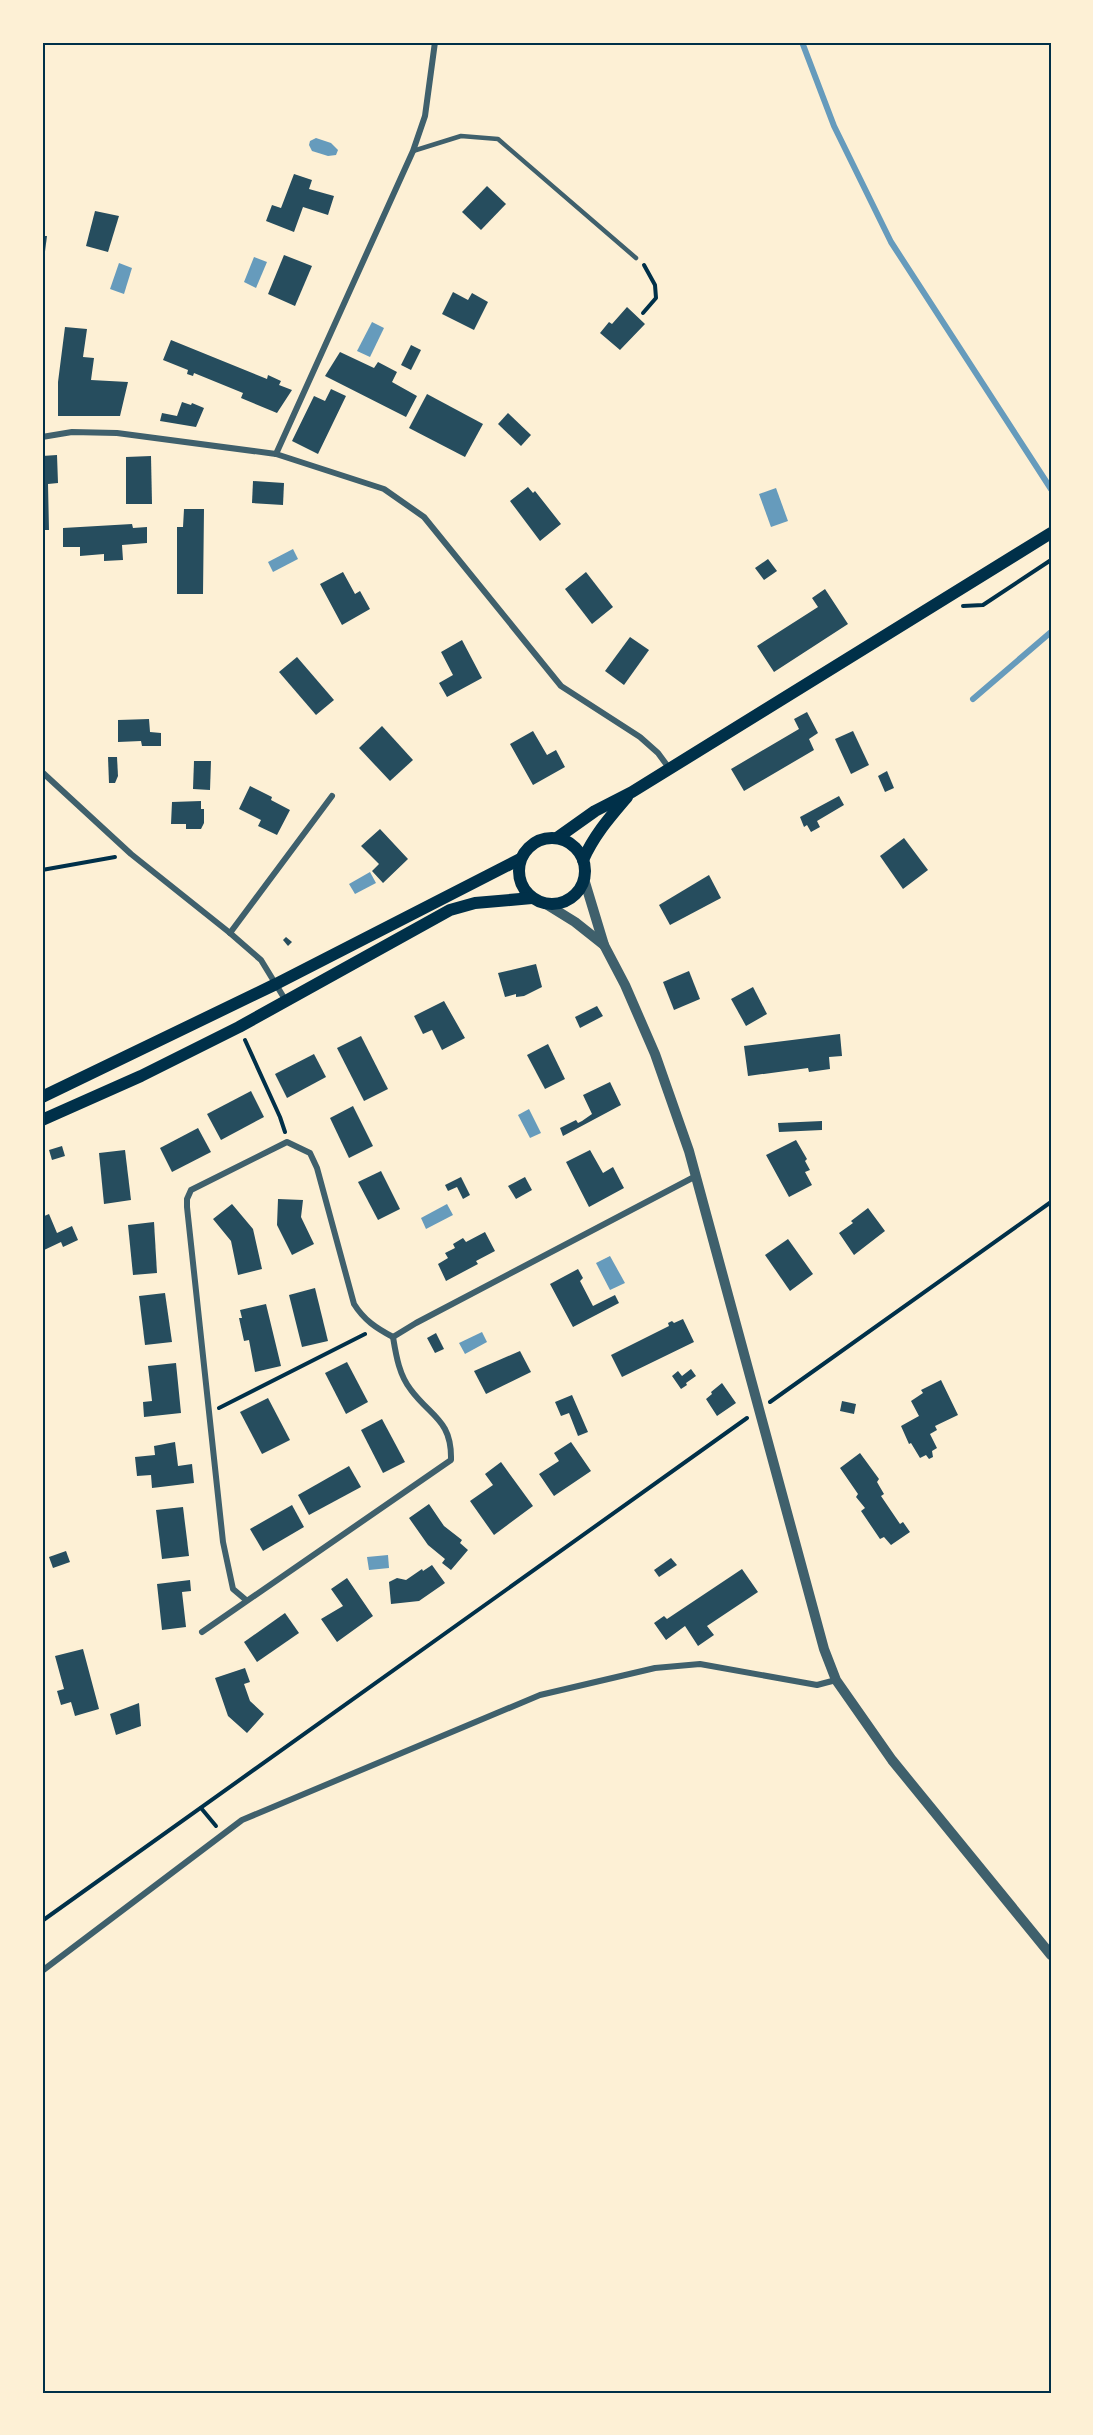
<svg xmlns="http://www.w3.org/2000/svg" width="1093" height="2435" font-family="Poppins,sans-serif">
<style>
.water{fill:#669bbc}
.lines{fill:none;stroke-linecap:round;stroke-linejoin:round}
.stream{stroke:#669bbc;stroke-width:6}
.building{fill:#264d5e}
.path{stroke:#003049;stroke-width:4}
.service{stroke:#3f606c;stroke-width:4.5}
.minor{stroke:#3f606c;stroke-width:6}
.tertiary{stroke:#3f606c;stroke-width:10}
.secondary{stroke:#003049;stroke-width:12}
.neatline{fill:none;stroke:#003049;stroke-width:2}
</style>
<rect width="100%" height="100%" fill="#fdf0d5"/>
<g class="water">
<path d="M316 138 331 143 338 150 336 155 328 156 312 151 309 145 310 141Z"/>
<path d="M254 257 267 262 256 288 244 282Z"/>
<path d="M119 263 132 268 124 294 110 289Z"/>
<path d="M372 322 384 328 370 357 357 351Z"/>
<path d="M776 488 788 521 771 527 759 494Z"/>
<path d="M293 549 298 559 273 572 268 562Z"/>
<path d="M370 872 376 883 355 894 349 884Z"/>
<path d="M529 1109 541 1133 530 1138 518 1115Z"/>
<path d="M447 1204 453 1215 426 1229 421 1218Z"/>
<path d="M610 1256 625 1283 610 1290 596 1263Z"/>
<path d="M482 1332 487 1342 465 1354 459 1343Z"/>
<path d="M388 1555 389 1568 369 1570 367 1557Z"/>
</g>
<g class="lines">
<g class="stream">
<path d="M802 42 834 126 891 242 1051 489"/>
<path d="M973 699 1051 632"/>
</g>
</g>
<g class="building">
<path d="M294 174 312 180 309 189 334 196 328 215 303 207 294 232 266 221 272 205 281 208Z"/>
<path d="M487 186 506 204 481 230 462 212Z"/>
<path d="M95 211 119 216 108 252 86 246Z"/>
<path d="M42 236H47L43 267H42Z"/>
<path d="M284 255 312 266 295 306 268 294Z"/>
<path d="M453 292 468 300 472 293 488 302 474 330 442 314Z"/>
<path d="M627 307 645 324 620 350 600 333 609 322 612 324Z"/>
<path d="M65 327 87 329 83 357 94 358 91 380 128 382 120 416H58V382Z"/>
<path d="M171 340 267 379 268 375 281 381 279 385 292 390 277 413 241 398 243 393 194 373 193 376 187 374 188 370 163 360Z"/>
<path d="M411 345 421 350 411 370 401 365Z"/>
<path d="M340 352 374 368 378 362 397 372 392 382 417 396 406 417 325 376Z"/>
<path d="M331 389 346 396 318 454 292 441 314 396 325 401Z"/>
<path d="M427 394 483 424 465 457 409 428Z"/>
<path d="M182 402 191 405 192 403 204 408 196 427 160 421 162 413 177 416Z"/>
<path d="M508 413 531 435 521 446 498 424Z"/>
<path d="M57 455 58 483 48 484 49 530H42V456Z"/>
<path d="M151 456 152 504H126V457Z"/>
<path d="M253 481 284 483 283 505 252 503Z"/>
<path d="M528 487 533 493 535 491 561 524 540 541 510 501Z"/>
<path d="M184 509H204L203 594H177V527H183Z"/>
<path d="M132 524 133 528 147 527V543L122 545 123 560 104 561V554L80 556V547H63V528Z"/>
<path d="M768 559 777 571 764 580 755 568Z"/>
<path d="M343 572 355 594 360 591 370 609 342 625 320 584Z"/>
<path d="M586 572 613 607 592 624 565 589Z"/>
<path d="M825 589 848 624 774 672 757 646 818 607 812 598Z"/>
<path d="M630 637 649 650 624 685 605 671Z"/>
<path d="M462 640 482 678 447 697 439 683 453 675 441 652Z"/>
<path d="M297 657 334 700 316 715 279 672Z"/>
<path d="M807 712 818 733 809 739 814 750 744 791 731 769 799 729 794 719Z"/>
<path d="M149 719 150 732 161 733V746H142L141 741 118 742V720Z"/>
<path d="M382 726 413 760 390 781 359 748Z"/>
<path d="M533 731 547 755 556 750 565 767 533 785 510 744Z"/>
<path d="M853 731 869 765 851 774 835 739Z"/>
<path d="M108 757H117L118 776 115 783H109Z"/>
<path d="M194 761H211L210 790 193 789Z"/>
<path d="M887 771 894 788 885 792 878 776Z"/>
<path d="M250 786 272 797 271 800 290 810 277 835 258 826 261 820 239 809Z"/>
<path d="M839 796 844 805 817 821 820 827 811 832 807 825 804 827 800 817Z"/>
<path d="M201 801V809H204V823L201 829H186V824H171L172 802Z"/>
<path d="M380 829 408 859 383 883 372 871 379 864 361 846Z"/>
<path d="M904 838 928 870 903 889 880 856Z"/>
<path d="M709 875 721 898 670 925 659 905Z"/>
<path d="M286 937 292 942 288 946 283 940Z"/>
<path d="M536 964 542 987 524 996 516 997V994L505 997 498 973Z"/>
<path d="M689 971 700 999 674 1010 663 982Z"/>
<path d="M753 987 767 1014 746 1026 731 999Z"/>
<path d="M444 1001 465 1038 442 1050 432 1030 423 1034 414 1016Z"/>
<path d="M597 1006 603 1016 580 1028 575 1017Z"/>
<path d="M840 1034 842 1056 829 1057 830 1069 809 1072 808 1068 748 1076 744 1046Z"/>
<path d="M361 1036 388 1089 364 1101 337 1048Z"/>
<path d="M548 1044 565 1079 545 1089 527 1055Z"/>
<path d="M314 1054 326 1077 287 1098 275 1074Z"/>
<path d="M610 1082 621 1105 563 1136 560 1128 576 1120 578 1123 582 1121 592 1114 583 1095Z"/>
<path d="M251 1091 264 1117 221 1140 207 1114Z"/>
<path d="M353 1106 373 1146 349 1158 330 1118Z"/>
<path d="M822 1121V1130L779 1132 778 1123Z"/>
<path d="M198 1128 211 1152 172 1172 160 1148Z"/>
<path d="M796 1140 807 1159 805 1161 810 1170 805 1172 812 1185 789 1197 766 1155Z"/>
<path d="M62 1146 65 1156 52 1160 49 1150Z"/>
<path d="M125 1150 131 1200 104 1204 99 1153Z"/>
<path d="M590 1150 603 1173 613 1167 624 1188 589 1207 566 1162Z"/>
<path d="M381 1171 400 1209 378 1220 358 1182Z"/>
<path d="M461 1177 470 1195 463 1199 457 1187 448 1191 445 1185Z"/>
<path d="M525 1177 532 1190 516 1199 508 1186Z"/>
<path d="M278 1199 303 1200 301 1217 314 1244 292 1255 277 1225Z"/>
<path d="M232 1204 253 1229 262 1269 238 1275 231 1241 213 1219Z"/>
<path d="M868 1208 885 1231 854 1255 839 1233 853 1223 851 1221Z"/>
<path d="M49 1214 57 1233 72 1226 78 1240 63 1247 61 1242 42 1251V1217Z"/>
<path d="M154 1222 157 1273 133 1275 128 1225Z"/>
<path d="M485 1232 495 1251 476 1261 478 1264 446 1281 438 1264 448 1258 445 1253 455 1248 453 1244 463 1238 466 1242Z"/>
<path d="M788 1239 813 1274 790 1291 765 1255Z"/>
<path d="M578 1269 583 1278 580 1281 593 1306 615 1295 619 1303 573 1327 550 1284Z"/>
<path d="M315 1288 328 1341 302 1347 289 1295Z"/>
<path d="M165 1293 172 1342 145 1345 139 1296Z"/>
<path d="M266 1304 281 1366 255 1372 249 1340 244 1341 239 1318H242L240 1310Z"/>
<path d="M683 1319 694 1342 622 1377 611 1355 669 1326 668 1323 672 1321 674 1323Z"/>
<path d="M436 1333 444 1349 435 1353 427 1338Z"/>
<path d="M520 1351 531 1372 486 1394 474 1371Z"/>
<path d="M347 1362 368 1402 346 1414 325 1373Z"/>
<path d="M176 1363 181 1413 144 1417 143 1402 152 1401 148 1366Z"/>
<path d="M691 1369 696 1376 686 1383 687 1385 681 1389 672 1376 678 1371 682 1376Z"/>
<path d="M941 1380 958 1415 935 1426 937 1430 930 1434 937 1448 932 1451 933 1457 929 1459 926 1455 920 1458 911 1443 909 1444 901 1426 919 1416 911 1401 923 1393 921 1390Z"/>
<path d="M722 1383 736 1403 717 1416 706 1399 712 1394 711 1392Z"/>
<path d="M572 1395 588 1432 578 1436 569 1413 561 1416 555 1402Z"/>
<path d="M268 1398 290 1440 262 1454 240 1412Z"/>
<path d="M842 1401 856 1404 854 1414 840 1411Z"/>
<path d="M382 1419 405 1462 383 1473 361 1430Z"/>
<path d="M175 1442 178 1466 192 1464 194 1483 152 1488 151 1475 137 1476 135 1457 155 1455 154 1446Z"/>
<path d="M571 1442 591 1471 554 1496 539 1474 559 1461 554 1453Z"/>
<path d="M860 1453 879 1479 877 1482 884 1494 881 1496 900 1524 903 1522 910 1532 891 1545 884 1537 880 1539 861 1511 865 1508 856 1497 858 1494 840 1468Z"/>
<path d="M501 1462 533 1506 494 1535 470 1501 493 1485 485 1474Z"/>
<path d="M349 1466 361 1487 309 1515 298 1495Z"/>
<path d="M429 1504 444 1526 462 1540 460 1543 468 1550 451 1570 442 1563 445 1559 428 1545 409 1518Z"/>
<path d="M292 1505 304 1527 263 1551 250 1529Z"/>
<path d="M183 1507 189 1556 162 1559 156 1510Z"/>
<path d="M66 1551 70 1562 53 1568 49 1557Z"/>
<path d="M671 1558 677 1565 659 1577 654 1570Z"/>
<path d="M432 1565 445 1583 419 1601 391 1604 389 1582 397 1578 406 1580 422 1569 423 1571Z"/>
<path d="M742 1569 758 1592 707 1626 714 1635 698 1646 685 1626 666 1640 654 1623 664 1616 667 1619Z"/>
<path d="M347 1578 373 1616 337 1642 321 1619 343 1606 331 1589Z"/>
<path d="M190 1580 191 1591 182 1592 186 1627 162 1630 157 1584Z"/>
<path d="M285 1613 299 1633 257 1662 244 1642Z"/>
<path d="M83 1649 99 1709 75 1716 71 1702 61 1705 57 1691 64 1689 55 1656Z"/>
<path d="M245 1668 250 1682 244 1684 250 1701 264 1714 247 1733 228 1716 215 1678Z"/>
<path d="M139 1703 141 1726 116 1735 110 1714Z"/>
</g>
<g class="lines">
<g class="path">
<path d="M643 313 656 298 655 285 644 265"/>
<path d="M963 606 983 605 1051 560"/>
<path d="M42 870 115 857"/>
<path d="M245 1040 280 1117 285 1132"/>
<path d="M770 1402 1051 1202"/>
<path d="M219 1408 365 1334"/>
<path d="M201 1808 216 1826"/>
<path d="M42 1921 747 1418"/>
</g>
<path class="service" d="M413 151 461 136 498 139 636 258"/>
<g class="minor">
<path d="M42 437 72 432 117 433 276 454 384 489 424 517 561 686 640 737 658 753 669 768"/>
<path d="M276 454 413 151 425 116 435 42"/>
<path d="M42 772 131 854 230 933 261 960 286 1001"/>
<path d="M230 933 332 796"/>
<path d="M393 1337 416 1323 696 1176"/>
<path d="M246 1600 233 1589 223 1542 187 1207V1199L191 1190 287 1142 310 1153 317 1168 354 1304C364 1320 376 1328 393 1337"/>
<path d="M202 1632 451 1460C452 1420 431 1417 411 1390 399 1375 396 1355 393 1337"/>
<path d="M42 1971 242 1820 540 1695 655 1668 700 1664 817 1685 836 1680"/>
</g>
<g class="tertiary">
<path d="M584 879 604 945 625 985 655 1054 689 1151 824 1649 836 1680 892 1760 1051 1955"/>
<path d="M546 904 575 922 604 945"/>
</g>
<g class="secondary">
<path d="M557 838 595 811 632 792 1051 533"/>
<circle cx="552" cy="871" r="33"/>
<path d="M583 860C594 835 610 817 627 797"/>
<path d="M42 1097 276 984 520 859"/>
<path d="M42 1120 141 1076 239 1027 450 910 475 903 532 898"/>
</g>
</g>
<rect width="1093" height="2435" fill="none" stroke="#fdf0d5" stroke-width="87"/>
<rect x="44" y="44" width="1006" height="2348" class="neatline"/>
</svg>
